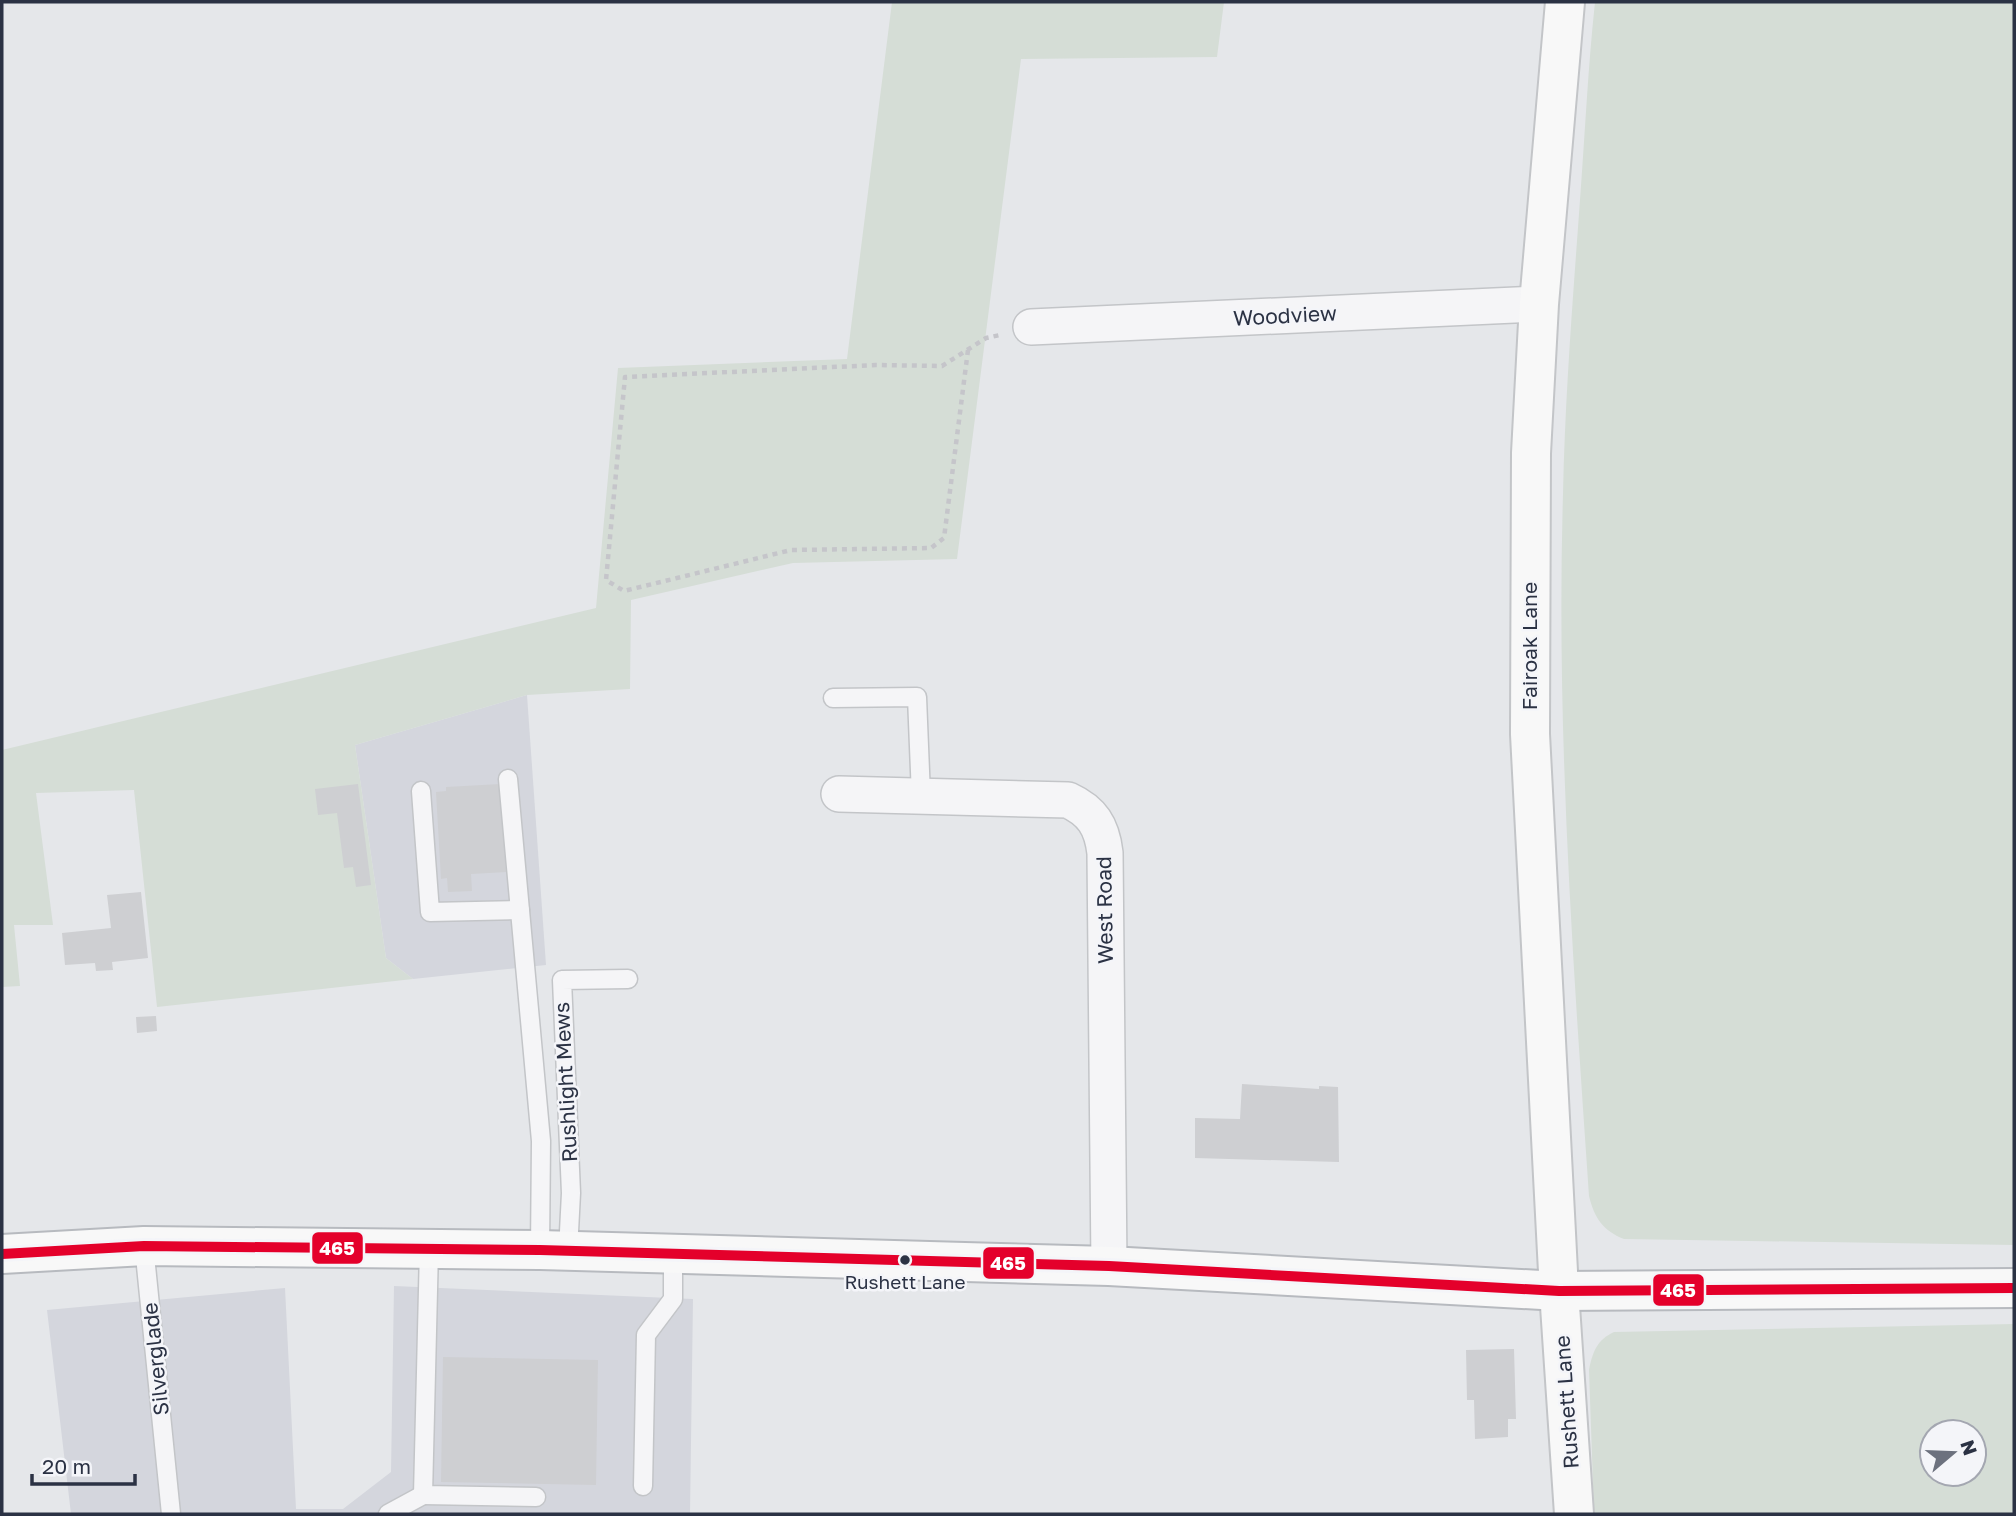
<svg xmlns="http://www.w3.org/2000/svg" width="2016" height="1516" font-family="'Golos Text',sans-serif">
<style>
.built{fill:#d4d6dd}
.green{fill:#d5ddd6;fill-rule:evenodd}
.building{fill:#cecfd2}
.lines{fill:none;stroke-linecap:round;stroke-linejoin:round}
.lane-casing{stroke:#c3c5c8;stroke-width:21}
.street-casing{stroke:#c3c5c8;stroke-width:38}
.secondary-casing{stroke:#c3c5c8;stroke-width:42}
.highway-casing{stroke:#b7babf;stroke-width:42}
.path{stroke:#c5c5ca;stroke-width:4.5;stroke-dasharray:5 5;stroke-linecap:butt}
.lane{stroke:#f5f5f7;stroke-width:18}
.street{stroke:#f5f5f7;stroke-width:35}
.secondary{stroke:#f8f8f8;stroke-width:38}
.highway{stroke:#f8f8f8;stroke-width:38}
.bus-1-casing{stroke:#f4f5f9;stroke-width:16}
.bus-1{stroke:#e4002b;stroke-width:10}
.bus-dot{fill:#2b3244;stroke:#f4f5f9;stroke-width:2.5}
.labels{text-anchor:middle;stroke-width:5;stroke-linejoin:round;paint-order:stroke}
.bus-label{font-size:19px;fill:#2b3244;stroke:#f4f5f9}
.street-label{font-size:21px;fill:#2b3244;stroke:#f4f5f9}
.line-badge{stroke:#f4f5f9;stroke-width:2.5}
.badge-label{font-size:19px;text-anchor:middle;font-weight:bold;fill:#fff}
</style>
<rect width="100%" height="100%" fill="#e5e7ea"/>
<g class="built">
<path d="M527 695 546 965 413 979 386 958 355 745Z"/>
<path d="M394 1286 693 1299 690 1514H71L47 1310 285 1288 296 1509H343L391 1472Z"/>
</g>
<g class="green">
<path d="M892 2H1224L1217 57 1021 59 957 559 793 563 631 600 630 689 527 695 355 745 386 958 413 979 157 1007 134 790 36 793 53 925H14L20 986 2 987V750L596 608 618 368 847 359Z"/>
<path d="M1595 2H2014V1245L1624 1239C1603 1231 1594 1217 1589 1196 1573 963 1556 728 1563 494 1565 396 1573 297 1580 200 1585 134 1588 67 1595 2Z"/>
<path d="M2014 1324V1514H1594L1589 1370C1593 1351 1597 1340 1614 1332ZM1974 1432V1474H1932V1432Z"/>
</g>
<g class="building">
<path d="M358 784 371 885 356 887 353 867 344 868 337 813 318 815 315 789Z"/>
<path d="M500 784 506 872 471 874 472 891 448 892 447 878 441 879 436 792 446 791V787Z"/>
<path d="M141 892 148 958 112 962 113 970 96 971 95 963 65 965 62 933 111 928 107 895Z"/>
<path d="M156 1016 157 1031 137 1033 136 1017Z"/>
<path d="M1242 1084 1319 1089V1086L1338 1087 1339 1162 1195 1158V1118L1240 1119Z"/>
<path d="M1514 1349 1516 1419H1508V1437L1475 1439 1474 1400H1467L1466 1350Z"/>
<path d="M443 1357 598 1360 596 1485 441 1482Z"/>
</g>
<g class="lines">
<g class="lane-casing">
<g id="lane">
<path d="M833 698 917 697 921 796"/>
<path d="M508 779 541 1141 540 1250"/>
<path d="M421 791 430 912 520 910"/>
<path d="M144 1246 171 1514"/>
<path d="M429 1249 423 1495 536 1497"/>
<path d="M568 1251 571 1193 562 980 628 979"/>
<path d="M643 1486 646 1335 673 1299V1255"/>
<path d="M388 1514 423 1495"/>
</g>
</g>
<g class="street-casing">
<g id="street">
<path d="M1031 327 1539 304"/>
<path d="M839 794 1068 800C1092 811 1102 826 1105 853L1109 1266"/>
</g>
</g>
<g class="secondary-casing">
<path id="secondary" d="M1565 2 1539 304 1531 453 1530 734 1559 1291 1574 1514"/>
</g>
<g class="highway-casing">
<path id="highway" d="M2 1254 144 1246 540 1250 1109 1266 1559 1291 2014 1288"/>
</g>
<path class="path" d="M968 350 944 538 931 548 791 550 624 591 606 580 625 377 876 365 942 366 986 338 1000 335"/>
<use href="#lane" class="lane"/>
<use href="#street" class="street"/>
<use href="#secondary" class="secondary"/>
<use href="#highway" class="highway"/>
<g class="bus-1-casing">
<path id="bus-1" d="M2 1254 144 1246 540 1250 1109 1266 1559 1291 2014 1288"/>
</g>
<use href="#bus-1" class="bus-1"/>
</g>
<circle class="bus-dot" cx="905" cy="1260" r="6"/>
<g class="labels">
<g class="bus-label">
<text x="905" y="1289">Rushett Lane</text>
</g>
<g class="street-label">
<text transform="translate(1285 316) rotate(-3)" y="7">Woodview</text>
<text transform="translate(1530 646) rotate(-90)" y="7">Fairoak Lane</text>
<text transform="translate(1105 910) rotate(-91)" y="7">West Road</text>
<text transform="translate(566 1082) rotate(-93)" y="7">Rushlight Mews</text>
<text transform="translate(156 1359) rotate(-96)" y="7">Silverglade</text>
<text transform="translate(1567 1402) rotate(-94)" y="7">Rushett Lane</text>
</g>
</g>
<g class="line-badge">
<rect x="311" y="1231" width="53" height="34" rx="7" fill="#e4002b"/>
<rect x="982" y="1246" width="53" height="34" rx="7" fill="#e4002b"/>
<rect x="1652" y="1273" width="53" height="34" rx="7" fill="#e4002b"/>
</g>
<g class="badge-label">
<text x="337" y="1255">465</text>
<text x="1008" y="1270">465</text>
<text x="1678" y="1297">465</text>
</g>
<rect width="2016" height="1516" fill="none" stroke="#2b3244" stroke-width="7"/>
<g transform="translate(1953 1453) rotate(71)"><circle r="33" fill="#f4f5f9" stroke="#a4a7b1" stroke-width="2"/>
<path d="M0-5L12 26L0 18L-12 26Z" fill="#6c717e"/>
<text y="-10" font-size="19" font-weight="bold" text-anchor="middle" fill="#2b3244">N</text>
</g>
<path d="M32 1474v10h103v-10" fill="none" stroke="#2b3244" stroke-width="3.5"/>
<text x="42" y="1474" font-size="21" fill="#2b3244" stroke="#f4f5f9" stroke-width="5" paint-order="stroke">20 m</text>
</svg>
